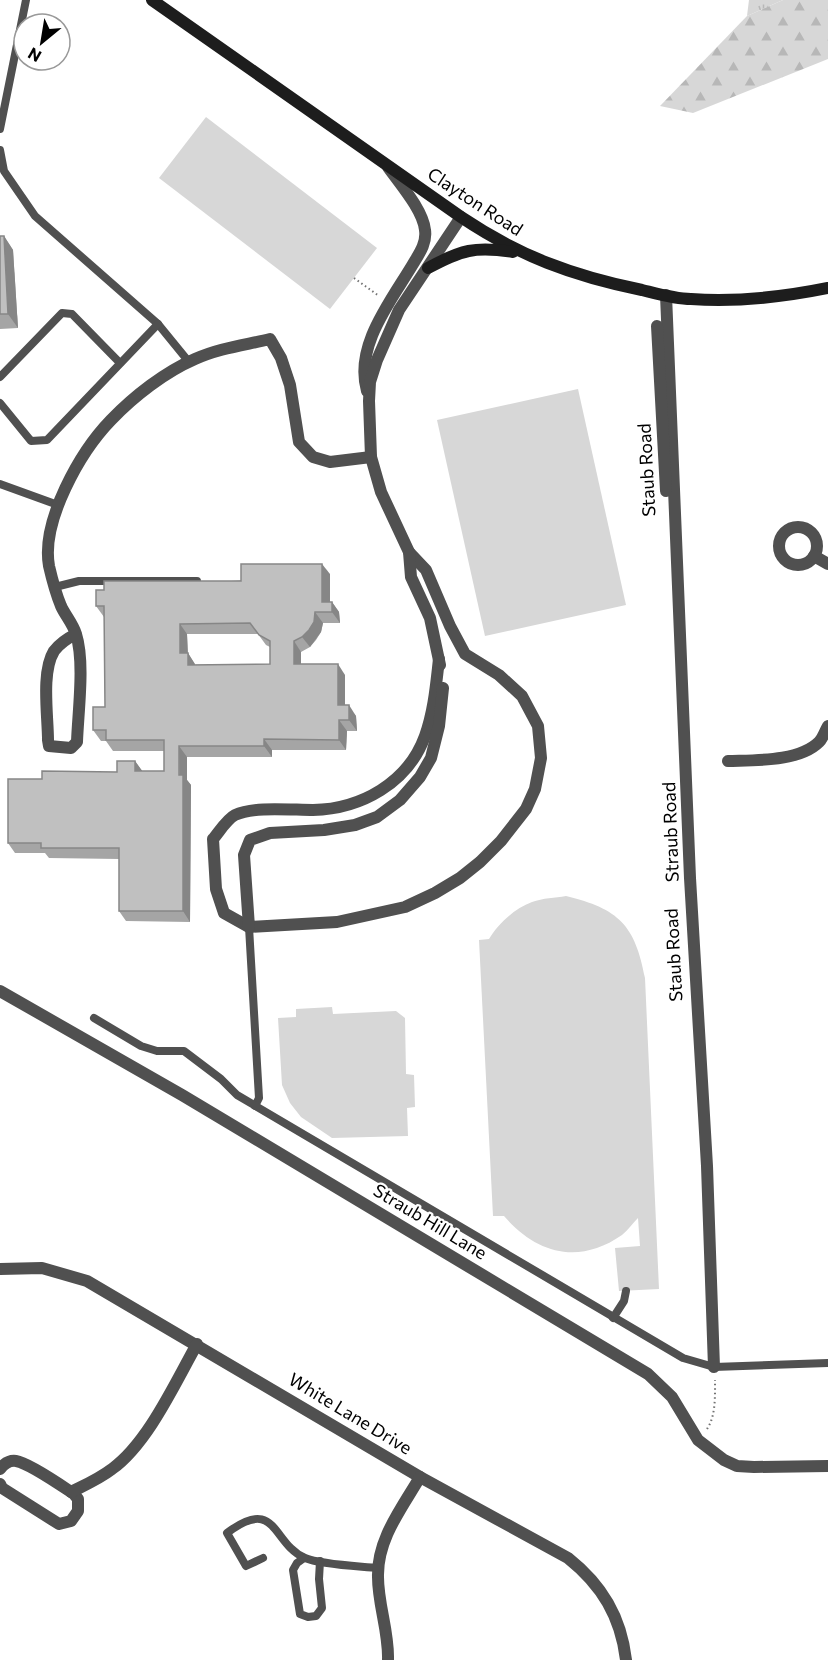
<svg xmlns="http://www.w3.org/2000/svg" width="828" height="1660" font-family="Commissioner,sans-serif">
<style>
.grass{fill:url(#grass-tufts)}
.forest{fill:url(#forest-firs)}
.park{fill:#d7d7d7}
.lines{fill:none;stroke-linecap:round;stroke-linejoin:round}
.path{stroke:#727272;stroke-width:2;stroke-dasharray:1.5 3;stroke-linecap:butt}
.lane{stroke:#505050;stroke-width:8}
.street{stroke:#505050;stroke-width:12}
.secondary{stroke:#1d1d1d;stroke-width:12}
.wall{fill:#a5a5a5;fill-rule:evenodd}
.shaded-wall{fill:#868686}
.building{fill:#c0c0c0;stroke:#868686;stroke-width:1.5;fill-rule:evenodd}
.labels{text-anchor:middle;stroke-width:4.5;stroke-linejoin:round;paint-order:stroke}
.street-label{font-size:18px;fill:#000;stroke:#fff}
</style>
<defs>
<pattern id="grass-tufts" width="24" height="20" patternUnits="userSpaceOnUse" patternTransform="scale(1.5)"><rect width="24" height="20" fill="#d7d7d7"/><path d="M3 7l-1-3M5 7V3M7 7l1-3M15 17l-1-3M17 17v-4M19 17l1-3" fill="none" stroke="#b7b7b7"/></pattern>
<pattern id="forest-firs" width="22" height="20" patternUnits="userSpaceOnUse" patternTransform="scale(1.5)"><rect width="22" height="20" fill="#d7d7d7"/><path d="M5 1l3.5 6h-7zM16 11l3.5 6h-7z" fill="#b7b7b7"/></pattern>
</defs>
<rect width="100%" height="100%" fill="#fff"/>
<path class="grass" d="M749 0H783L747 16Z"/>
<path class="forest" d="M783 0H828V59L693 113 660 106 747 16Z"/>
<g class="park">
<path d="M206 117 377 248 330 309 159 178Z"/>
<path d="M578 389 626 605 485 636 437 420Z"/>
<path d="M566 896C619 909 635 925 645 978L659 1289 619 1291 615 1248 640 1246 638 1218C633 1223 628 1230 622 1235 579 1265 537 1254 504 1216H493L479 940 489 939C498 924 515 908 532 902 543 898 555 898 566 896Z"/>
<path d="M332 1007 333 1014 396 1011 405 1018 406 1074 414 1075 415 1107 407 1108 408 1136 332 1138 301 1117 290 1103 282 1085 278 1018 296 1017V1009Z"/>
</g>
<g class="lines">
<g class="path">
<path d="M354 278 379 296"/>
<path d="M707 1429C716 1416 715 1395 715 1380"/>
</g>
<g class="lane">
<path d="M0 129 26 0"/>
<path d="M0 150 4 171 35 216 158 324 189 362"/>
<path d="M0 377 62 313 72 314 120 363"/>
<path d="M0 403 31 441 47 440 158 324"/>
<path d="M0 484 58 505"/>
<path d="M55 587 79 581H197"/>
<path d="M249 927 259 1098 255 1106"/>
<path d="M94 1018 141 1046 157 1051H184L221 1079 237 1095 683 1358 714 1367 828 1363"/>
<path d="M613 1318 624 1301 626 1291"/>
<path d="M263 1558 246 1566 227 1533C277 1495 272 1544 305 1558 322 1565 359 1566 378 1568"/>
<path d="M304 1558 297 1563 293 1570 300 1614 308 1617 316 1616 322 1608 319 1579 320 1561"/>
</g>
<g class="street">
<path d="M666 295 690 878 707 1166 714 1367"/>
<path d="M657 326 666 491"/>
<path d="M367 391C354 346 391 301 413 264 419 254 427 243 425 230 423 210 400 184 388 167"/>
<circle cx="798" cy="546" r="19"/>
<path d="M409 552 426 570 450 626 465 654 499 675 522 696 538 726 541 758 535 789 526 809 501 841 480 862 460 878 435 893 405 907 337 922 249 927 224 913 216 889 213 839C219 832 227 819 235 815 254 806 291 810 313 810 361 809 408 783 425 736 434 711 436 685 439 659"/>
<path d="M814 556 828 564"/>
<path d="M76 634C68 638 60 643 54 651 41 672 48 716 48 740L49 746 71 748 77 742C78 712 85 662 76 634 73 624 65 615 61 606 56 594 52 579 49 566 41 521 80 452 111 420 134 396 165 372 195 359 219 348 245 345 270 339L281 358 290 385 299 442 313 457 330 462 371 457"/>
<path d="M440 665 430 618 411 577 409 552 381 492 371 457 369 401 370 382 377 360 399 310 461 217"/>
<path d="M728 761C754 760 799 762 819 742 823 738 825 731 828 726"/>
<path d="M249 927 244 855 250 840 270 833 324 830 355 825 377 817 400 800 420 777 431 758 439 726 443 688"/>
<path d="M0 991 182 1095 648 1374 672 1397 698 1440 724 1460 737 1466 754 1467 828 1466"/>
<path d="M0 1269 42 1268 87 1281 420 1477 568 1558C602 1585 621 1617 626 1660"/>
<path d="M0 1469C4 1464 9 1460 16 1461 29 1463 62 1486 74 1494L78 1499V1511L71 1521 59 1524 2 1488 0 1484"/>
<path d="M71 1492C85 1485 99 1479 112 1469 148 1443 175 1383 197 1344"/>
<path d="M388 1660C389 1632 378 1605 378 1577 377 1539 402 1508 420 1477"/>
</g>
<g class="secondary">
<path d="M152 0 461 217C519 256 573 276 642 290 658 294 675 299 691 299 736 302 784 297 828 288"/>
<path d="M428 268C461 250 475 246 513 252"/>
</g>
</g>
<g class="wall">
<path d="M0 236H4L13 250 18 328 0 329Z"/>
<path d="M330 574V602H332L339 612 340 623H323L321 632 316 640 310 647 301 652V664L345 675V705L356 716 357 731H347L346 750H272V757H187V780L191 785 190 922 126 921 119 911V859L49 858 45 853H15L8 843 42 779 117 772 135 761 142 771H164V751H113L106 741H101L93 730 105 707 104 617 96 606 104 590ZM187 634H258L266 645 270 647V664L195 665 188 653Z"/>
</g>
<g class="shaded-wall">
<path d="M4 236 13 250 18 328 8 314Z"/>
<path d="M322 564 330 574V612L322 602Z"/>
<path d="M332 602 339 612 340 623 332 612Z"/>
<path d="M315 612 323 623 321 632 310 647 302 637Z"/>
<path d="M180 624 187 634 188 661V653L195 664V675L180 653Z"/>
<path d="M294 641 301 652V675L294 664Z"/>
<path d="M338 664 345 675V716L338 705Z"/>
<path d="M349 705 356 716 357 731 349 720Z"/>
<path d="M339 720 347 731 346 750 339 740Z"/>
<path d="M264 739 272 750V757L264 746Z"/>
<path d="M179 746 187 757V780L191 785 190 922 183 911Z"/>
<path d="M135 761 143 772 135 771Z"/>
</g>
<g class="building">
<path d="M0 236H4L8 314H0Z"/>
<path d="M241 564H322V602H332V612H315L314 622 309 630 302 637 294 641V664H338V705H349V720H339V740L264 739V746H179V775H183V911H119V848H41V843H8V779H42V771L117 772V761H135V771H164V740H106V730H93V707H105L104 606H96V590H104V581H241ZM250 623 259 635 270 641V664L188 665V653H180V624Z"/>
</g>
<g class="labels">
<g class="street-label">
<text transform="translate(475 202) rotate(33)" y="6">Clayton Road</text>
<text transform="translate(647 470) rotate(-93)" y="6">Staub Road</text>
<text transform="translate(671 832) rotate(-92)" y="6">Straub Road</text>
<text transform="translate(674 955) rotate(-93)" y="6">Staub Road</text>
<text transform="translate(430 1222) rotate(31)" y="6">Straub Hill Lane</text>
<text transform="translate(350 1414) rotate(31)" y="6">White Lane Drive</text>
</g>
</g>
<g transform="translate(42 42) rotate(210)"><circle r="28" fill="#ffffff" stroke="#999999" stroke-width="1.5"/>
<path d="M0-4.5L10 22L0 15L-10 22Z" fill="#000000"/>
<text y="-9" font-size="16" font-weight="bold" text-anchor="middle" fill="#000000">N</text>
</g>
</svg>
